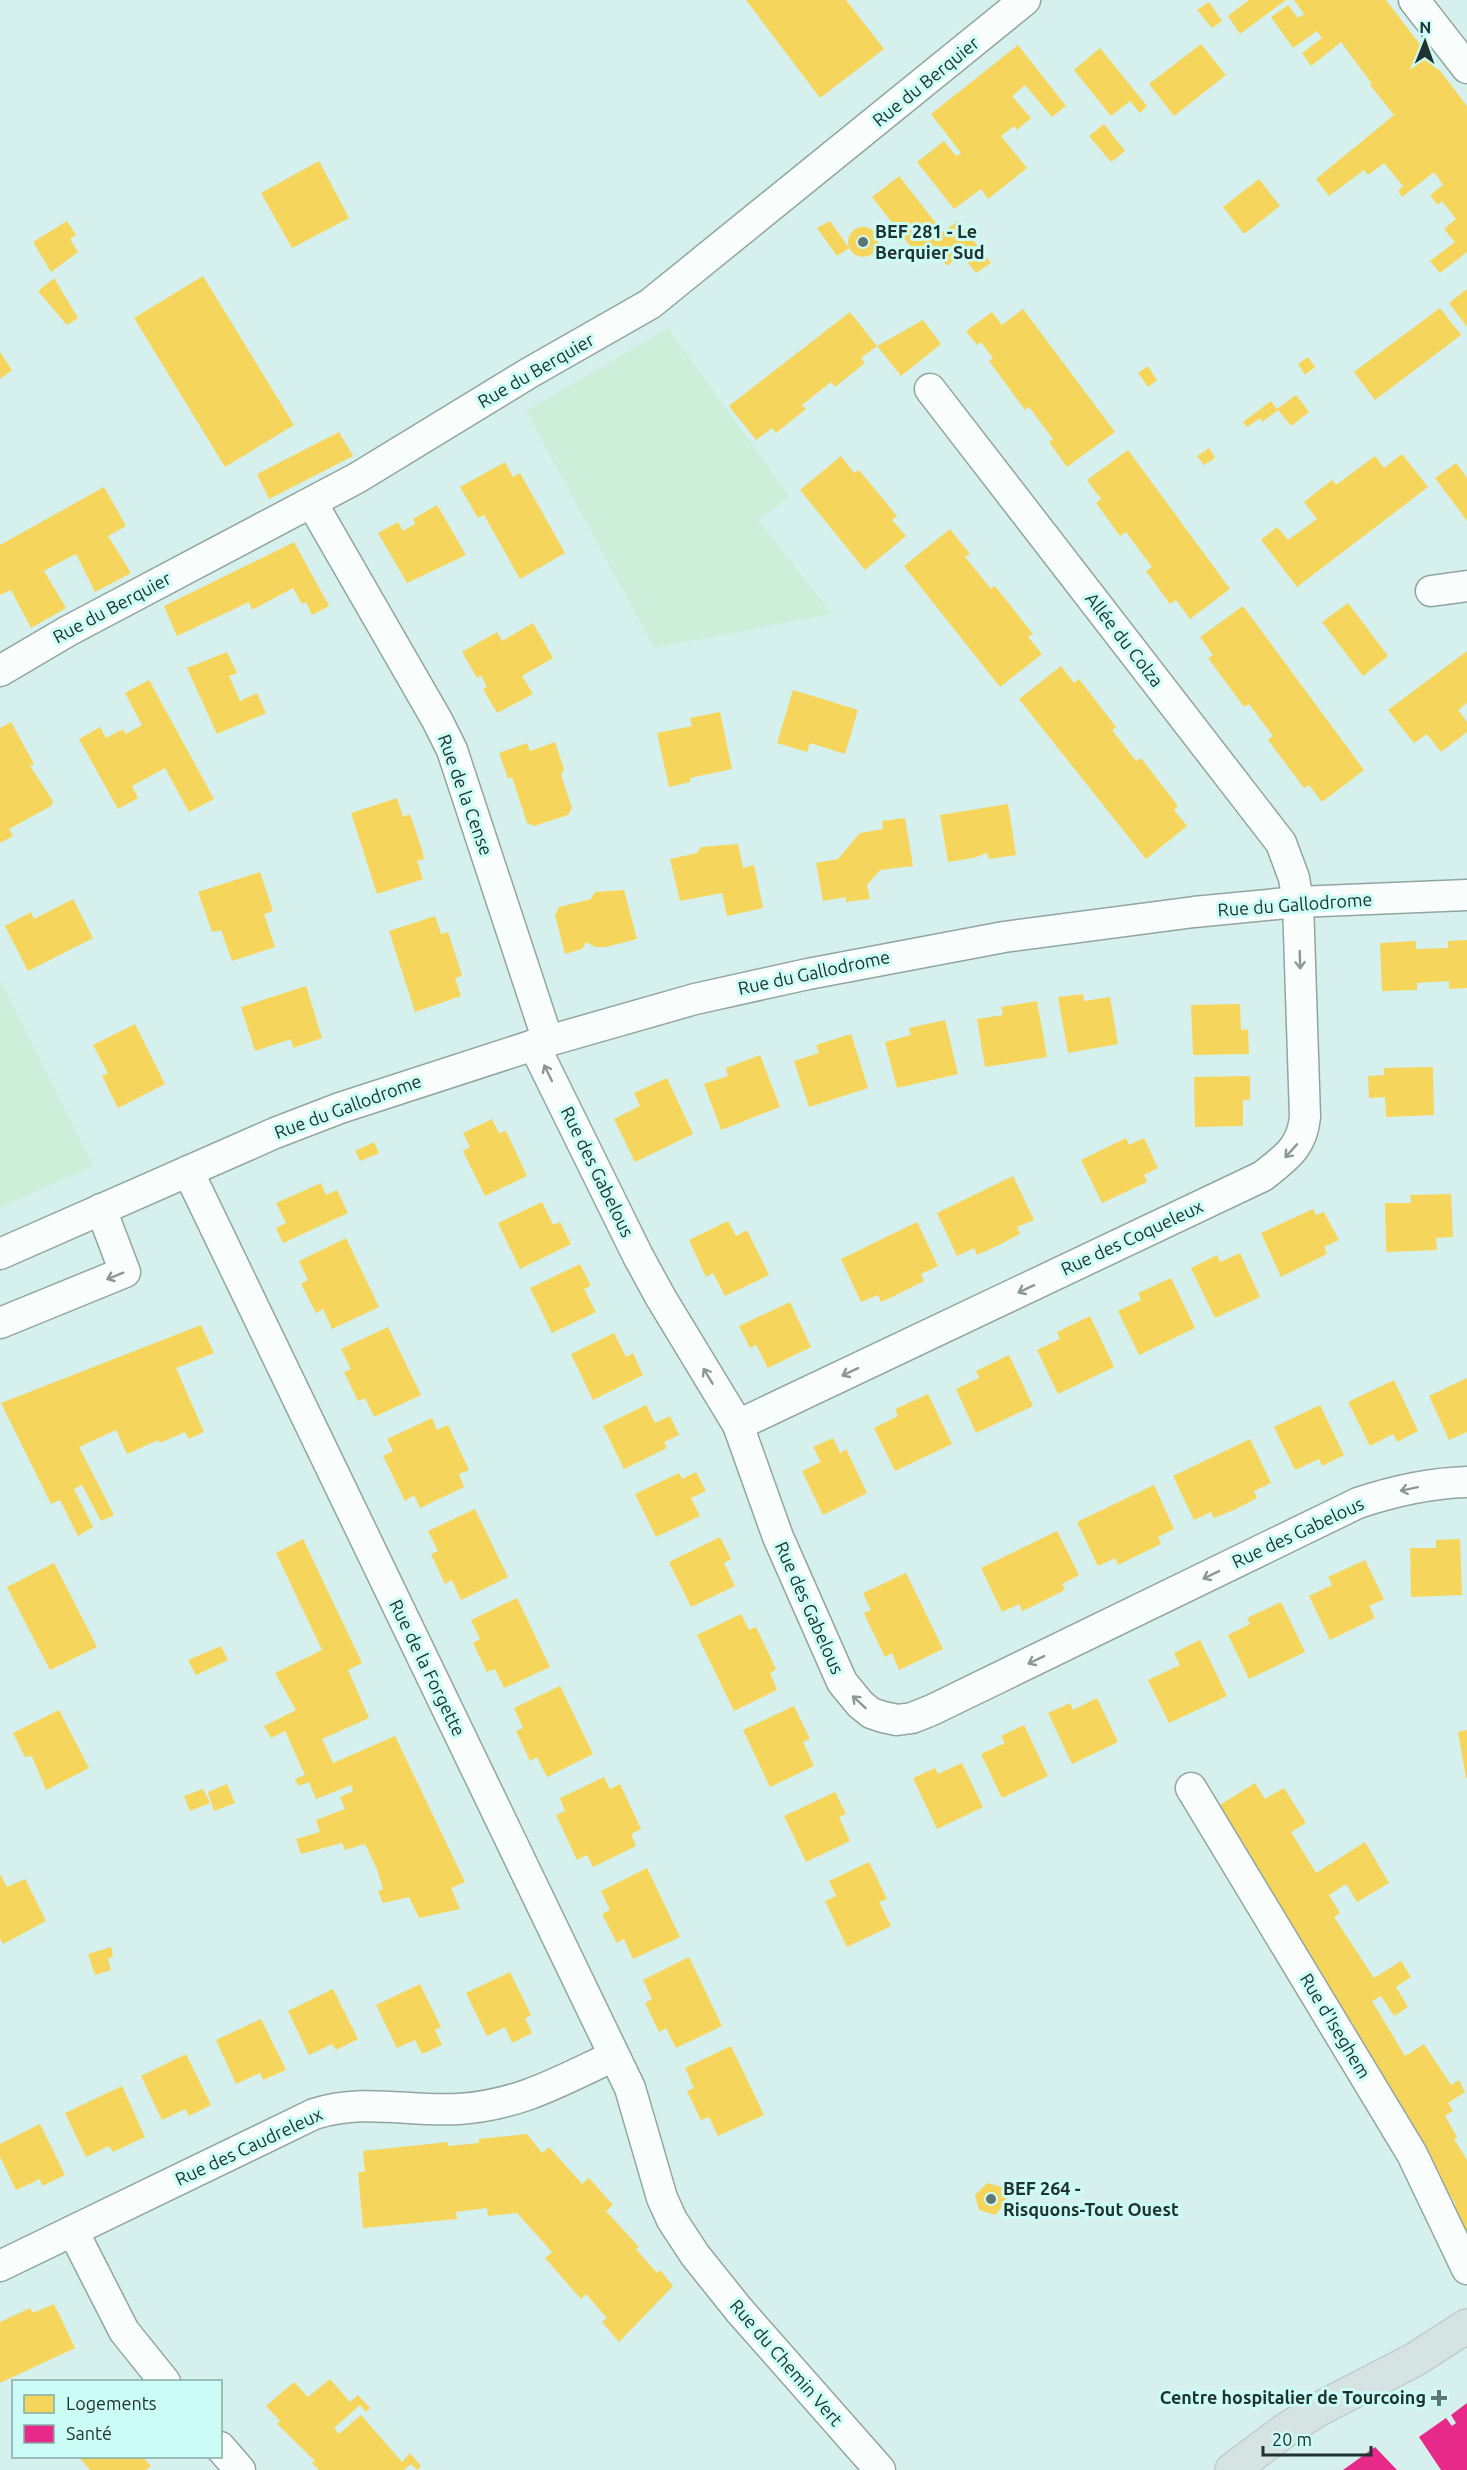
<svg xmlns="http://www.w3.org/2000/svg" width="1467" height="2470" font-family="Ubuntu,sans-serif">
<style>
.green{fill:#cdefd9}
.homes{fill:#f6d55c}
.health{fill:#e7298a}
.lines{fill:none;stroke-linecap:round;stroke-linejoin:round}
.street-casing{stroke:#91a5a2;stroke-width:33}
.primary-casing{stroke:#c0cdcb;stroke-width:36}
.street{stroke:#f9fdfc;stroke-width:30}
.primary{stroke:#d6e3e3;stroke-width:33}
.oneway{stroke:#8c9896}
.poi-dot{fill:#607673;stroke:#cbfcf5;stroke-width:2}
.labels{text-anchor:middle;stroke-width:6;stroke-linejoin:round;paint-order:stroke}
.street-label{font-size:18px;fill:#203331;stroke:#cbfcf5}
.poi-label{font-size:18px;font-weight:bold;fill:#203331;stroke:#cbfcf5;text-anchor:start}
</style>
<rect width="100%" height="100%" fill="#d6f1ed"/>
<g class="green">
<path d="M668 328 789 496 758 520 832 614 654 648 526 411Z"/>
<path d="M0 980 93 1166 0 1208Z"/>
</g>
<g class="homes">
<path d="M746 0H846L884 49 820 98Z"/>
<path d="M1249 0H1286L1240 34 1228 16Z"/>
<path d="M1294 0H1386L1467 106V252L1440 273 1430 261 1455 242 1444 229 1456 219 1442 201 1438 205 1430 195 1443 185 1434 172 1402 197 1398 191 1403 186 1384 163 1368 175 1364 170 1329 196 1316 179 1394 115 1370 85 1372 84 1341 42 1311 66 1302 53 1322 38 1317 31 1293 48 1271 17 1288 5 1298 18 1304 14Z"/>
<path d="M1209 2 1222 21 1212 28 1197 10Z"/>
<path d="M1201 44 1226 75 1174 116 1149 84Z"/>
<path d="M1018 45 1066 106 1052 117 1025 85 1012 96 1031 118 1017 130 1014 126 1001 136 1027 168 988 199 981 189 954 209 917 162 944 141 956 156 961 153 931 114Z"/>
<path d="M1100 48 1147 106 1140 113 1130 101 1111 116 1074 70Z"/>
<path d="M1104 124 1125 151 1111 162 1089 136Z"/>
<path d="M319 161 349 218 292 248 261 193Z"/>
<path d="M899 176 943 232 958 221 991 263 976 273 961 254 947 266 928 242 915 252 872 197Z"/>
<path d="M1259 179 1280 206 1244 234 1223 207Z"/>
<path d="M67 221 76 235 70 239 78 252 51 272 33 242Z"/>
<path d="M830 221 849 248 837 256 817 228Z"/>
<circle cx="863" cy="242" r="15"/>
<path d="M203 276 294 425 225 467 134 318Z"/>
<path d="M54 278 78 318 67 325 38 291Z"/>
<path d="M1467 289V327L1449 303Z"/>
<path d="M1440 308 1461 335 1375 400 1354 372Z"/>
<path d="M1023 309 1115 432 1067 467 1049 442 1053 439 1029 407 1025 410 989 361 993 358 981 342 977 345 966 331 992 312 1002 325Z"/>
<path d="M850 312 877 346 861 358 865 363 835 387 831 382 802 405 806 409 776 433 772 428 756 440 729 406Z"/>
<path d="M923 320 941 344 901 376 877 346Z"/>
<path d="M0 352 12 370 0 379Z"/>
<path d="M1308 357 1315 367 1305 375 1298 364Z"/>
<path d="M1148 366 1157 380 1148 387 1138 373Z"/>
<path d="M1296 395 1309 412 1291 426 1278 410 1262 422 1260 418 1247 427 1243 422 1271 401 1277 409Z"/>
<path d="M339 432 353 456 269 499 257 474Z"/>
<path d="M1209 448 1215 458 1204 465 1197 456Z"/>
<path d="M1128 450 1230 589 1190 619 1176 600 1170 604 1146 571 1152 567 1126 532 1120 536 1096 503 1101 499 1087 480Z"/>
<path d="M1402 454 1428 487 1297 587 1261 540 1277 527 1288 540 1317 519 1304 502 1332 480 1336 485 1375 456 1384 468Z"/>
<path d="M841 456 854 473 859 470 897 516 892 520 906 536 865 570 800 490Z"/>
<path d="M505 462 513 477 520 473 565 553 520 579 484 515 478 518 460 487Z"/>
<path d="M1456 463 1467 478V521L1435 478Z"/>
<path d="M104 487 126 526 108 536 131 573 95 592 76 554 60 562 44 571 66 608 31 628 11 590 0 595V545Z"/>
<path d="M437 505 466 555 407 583 378 533 398 522 403 531 415 524 413 519Z"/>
<path d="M950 529 970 554 965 557 991 589 995 586 1033 634 1028 637 1042 654 1000 687 904 566Z"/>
<path d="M294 542 329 606 312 615 306 602 302 604 293 588 252 610 249 602 177 636 164 606Z"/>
<path d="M1348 603 1388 656 1363 676 1322 622Z"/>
<path d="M1243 606 1364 770 1322 802 1309 785 1304 788 1268 740 1273 736 1249 704 1244 707 1208 658 1213 655 1200 637Z"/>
<path d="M533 623 553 658 522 676 533 694 497 713 483 689 487 687 481 675 477 678 462 652 497 632 502 641Z"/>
<path d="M1467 651V703L1458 710 1467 722V732L1441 752 1427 734 1414 743 1388 710Z"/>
<path d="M227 652 237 673 229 676 240 701 257 693 266 713 217 734 187 668Z"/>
<path d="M1061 666 1074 683 1079 679 1116 727 1112 730 1136 761 1141 758 1178 806 1174 810 1187 826 1146 859 1019 699Z"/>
<path d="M149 680 214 799 189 812 165 768 132 786 138 798 118 809 79 739 100 727 106 738 123 729 126 734 142 725 125 693Z"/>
<path d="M793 690 858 710 845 754 810 743 807 752 777 743Z"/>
<path d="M720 712 732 769 690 778V782L669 787 657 733 692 726 690 718Z"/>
<path d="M11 722 34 764 30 766 53 801 51 806 9 829 13 836 0 843V728Z"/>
<path d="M555 742 564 769 561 775 572 808 568 815 534 826 527 823 512 777 508 779 499 753 527 743 530 751Z"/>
<path d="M397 798 403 817 410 814 423 853 424 859 417 861 423 879 377 894 351 813Z"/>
<path d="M1008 804 1016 855 989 859 987 853 973 858 948 862 940 815Z"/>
<path d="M905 818 913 866 880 870 867 885 870 899 846 902V897L823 901 816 863 838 859 860 833 883 829 882 821Z"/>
<path d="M738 844 743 868 754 865 763 908 727 916 722 893 680 901 670 859 697 853 701 847Z"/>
<path d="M260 872 273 911 264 914 275 947 232 961 221 930 212 932 198 892Z"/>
<path d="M624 890 637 939 606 947H595L586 942 582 949 565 954 555 915 559 907 591 899 595 892Z"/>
<path d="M73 899 93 938 28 971 5 926 31 912 34 919Z"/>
<path d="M435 916 441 934 448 932 460 969 462 976 455 978 461 996 415 1012 389 931Z"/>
<path d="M1467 940V988L1449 989V981L1417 983V990L1382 991 1380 943 1416 941V949L1448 948V941Z"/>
<path d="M306 986 322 1038 293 1048 291 1039 255 1051 241 1007Z"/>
<path d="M1083 994 1084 1001 1110 997 1118 1044 1068 1053 1058 997Z"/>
<path d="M1037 1001 1047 1057 985 1067 977 1019 1003 1015 1001 1007Z"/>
<path d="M1240 1004 1241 1030 1248 1029 1249 1054 1193 1055 1191 1005Z"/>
<path d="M945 1020 958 1074 897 1088 885 1042 911 1035 909 1028Z"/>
<path d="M135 1024 165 1084 118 1108 102 1076 108 1073 93 1045Z"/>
<path d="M851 1034 868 1088 809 1107 794 1061 819 1053 816 1045Z"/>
<path d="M760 1055 780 1107 721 1130 704 1084 728 1076 726 1068Z"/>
<path d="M1433 1067 1434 1115 1386 1117 1385 1097 1369 1098 1368 1076 1384 1075V1068Z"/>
<path d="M1250 1076V1100H1243V1126L1195 1127 1194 1077Z"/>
<path d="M667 1078 693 1134 635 1162 614 1119 640 1106 634 1093Z"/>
<path d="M492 1119 499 1133 506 1131 527 1176 485 1196 463 1151 470 1147 463 1133Z"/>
<path d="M1126 1138 1129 1145 1144 1138 1158 1168 1144 1175 1147 1182 1102 1203 1081 1160Z"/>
<path d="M374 1142 379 1153 360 1161 355 1151Z"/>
<path d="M1013 1176 1034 1220 1017 1227 1020 1234 999 1245 977 1255 974 1248 957 1256 937 1213Z"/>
<path d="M321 1183 326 1195 337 1190 348 1213 283 1243 276 1228 286 1223 276 1203Z"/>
<path d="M1451 1194 1453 1237 1436 1238 1437 1250 1386 1252 1385 1203H1411L1410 1195Z"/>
<path d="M542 1202 553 1225 560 1222 571 1244 520 1269 498 1223Z"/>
<path d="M1313 1209 1316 1215 1324 1212 1339 1240 1324 1247 1327 1254 1281 1277 1261 1233Z"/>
<path d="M728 1221 736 1236 747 1230 769 1275 725 1296 713 1273 706 1277 689 1240Z"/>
<path d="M917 1222 938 1266 921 1274 924 1281 888 1299 881 1302 878 1295 861 1302 841 1259Z"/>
<path d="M346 1238 379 1307 332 1329 323 1309 316 1313 301 1284 308 1280 299 1261Z"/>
<path d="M1240 1253 1260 1297 1215 1318 1191 1268 1217 1255 1220 1262Z"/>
<path d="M580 1264 591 1286 584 1289 596 1312 552 1333 530 1288Z"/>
<path d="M1171 1278 1195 1328 1139 1355 1118 1311 1141 1300 1138 1293Z"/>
<path d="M790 1302 811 1347 768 1368 756 1345 750 1348 739 1326Z"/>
<path d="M1090 1316 1114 1367 1058 1394 1037 1350 1060 1339 1057 1332Z"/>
<path d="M201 1325 214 1353 176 1368 204 1432 189 1439 185 1432 160 1443 158 1440 127 1454 116 1430 79 1447 114 1515 101 1521 82 1485 74 1489 93 1527 78 1536 60 1500 51 1504 1 1403Z"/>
<path d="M388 1327 421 1395 374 1417 365 1398 358 1401 344 1372 351 1369 341 1349Z"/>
<path d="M614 1333 626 1357 633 1353 643 1375 593 1400 571 1354Z"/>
<path d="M1009 1355 1033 1406 976 1433 956 1389 979 1378 976 1371Z"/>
<path d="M1467 1378V1432L1449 1440 1429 1396Z"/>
<path d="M1394 1380 1418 1431 1397 1442 1393 1434 1370 1446 1348 1402Z"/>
<path d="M928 1394 952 1444 895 1471 874 1428 898 1416 895 1409Z"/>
<path d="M646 1405 655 1423 670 1416 679 1435 664 1442 667 1448 624 1469 603 1426Z"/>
<path d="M1320 1405 1344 1455 1322 1466 1319 1459 1295 1470 1274 1427Z"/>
<path d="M432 1418 437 1430 448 1425 469 1470 459 1474 464 1487 420 1508 414 1495 405 1501 383 1456 393 1451 387 1439Z"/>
<path d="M833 1438 840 1453 846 1449 867 1493 823 1515 802 1471 821 1462 813 1447Z"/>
<path d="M1250 1439 1271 1483 1254 1491 1257 1498 1236 1509 1214 1518 1211 1512 1194 1520 1173 1476Z"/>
<path d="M696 1472 706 1491 691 1498 700 1516 656 1537 635 1494 679 1473 682 1479Z"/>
<path d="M1154 1485 1174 1529 1158 1537 1161 1544 1118 1565 1115 1558 1098 1566 1077 1522Z"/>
<path d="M475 1509 508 1577 461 1600 452 1580 445 1584 431 1554 438 1551 428 1531Z"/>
<path d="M1057 1531 1079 1575 1062 1584 1065 1590 1029 1608 1022 1611 1019 1604 1002 1612 981 1568Z"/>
<path d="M720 1537 731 1559 724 1563 735 1586 691 1607 669 1562Z"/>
<path d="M303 1539 362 1663 348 1670 369 1718 322 1739 333 1763 395 1736 465 1882 451 1888 460 1909 419 1918 409 1897 383 1903 378 1891 383 1889 377 1869 365 1844 345 1850 342 1843 301 1854 296 1839 320 1832 316 1820 345 1809 340 1797 353 1791 351 1785 316 1799 309 1782 298 1786 295 1779 305 1775 285 1731 271 1738 264 1726 296 1710 275 1673 322 1650 276 1553Z"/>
<path d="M1460 1539 1462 1595 1411 1597 1410 1548H1436V1540Z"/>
<path d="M1365 1560 1384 1599 1369 1606 1375 1618 1330 1640 1309 1596 1332 1585 1328 1577Z"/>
<path d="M54 1563 97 1647 50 1670 7 1587Z"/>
<path d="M906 1573 943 1649 899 1670 892 1653 885 1657 867 1620 864 1613 871 1610 863 1593Z"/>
<path d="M517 1598 550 1667 504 1688 495 1669 487 1672 473 1643 480 1639 471 1620Z"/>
<path d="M1281 1602 1305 1652 1249 1679 1228 1635 1250 1624 1247 1618Z"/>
<path d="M741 1614 749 1630 756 1627 776 1669 770 1673 777 1690 734 1711 697 1635Z"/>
<path d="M1200 1640 1227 1696 1169 1723 1148 1680 1180 1665 1174 1653Z"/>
<path d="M221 1646 228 1660 196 1675 188 1660Z"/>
<path d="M560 1686 593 1754 547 1777 537 1757 530 1761 516 1731 523 1728 514 1708Z"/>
<path d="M1097 1698 1118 1742 1072 1764 1048 1713 1070 1703 1073 1710Z"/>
<path d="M794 1706 810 1739 803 1742 814 1766 770 1787 743 1730Z"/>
<path d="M59 1710 89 1768 46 1790 32 1756 25 1757 13 1733Z"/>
<path d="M1024 1725 1048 1776 1002 1798 981 1754 1005 1743 1001 1736Z"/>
<path d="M1467 1730V1778H1466L1458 1732Z"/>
<path d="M962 1763 983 1807 937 1829 913 1778 935 1768 938 1774Z"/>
<path d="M604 1777 610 1789 620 1784 641 1829 631 1834 636 1846 593 1867 587 1855 577 1860 556 1815 565 1811 560 1798Z"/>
<path d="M1255 1783 1265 1799 1284 1788 1306 1823 1291 1832 1316 1873 1365 1842 1389 1883 1357 1902 1346 1884 1329 1895 1340 1913 1334 1917 1374 1978 1401 1961 1411 1977 1396 1987 1408 2007 1394 2016 1381 1996 1372 2001 1405 2056 1424 2044 1451 2085 1459 2080 1465 2092 1448 2103 1453 2111 1445 2116 1457 2137 1454 2139 1467 2160V2247L1453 2207 1456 2205 1215 1808Z"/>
<path d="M227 1784 235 1803 214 1811 208 1792Z"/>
<path d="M203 1789 210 1803 190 1811 184 1796Z"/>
<path d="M835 1792 846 1814 839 1817 850 1841 806 1862 784 1816Z"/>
<path d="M869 1862 887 1899 879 1902 891 1926 847 1947 825 1901 836 1896 829 1881Z"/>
<path d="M647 1868 680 1937 633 1959 624 1939 617 1943 602 1914 610 1910 601 1891Z"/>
<path d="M0 1874 7 1887 25 1879 46 1921 3 1944 0 1938Z"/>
<path d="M111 1947 113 1956 108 1959 111 1970 95 1975 88 1954Z"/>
<path d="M689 1957 722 2026 676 2048 666 2028 659 2032 645 2003 652 1999 643 1980Z"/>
<path d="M510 1972 531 2015 525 2018 532 2033 512 2043 505 2027 487 2036 466 1993Z"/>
<path d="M420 1984 441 2027 435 2030 442 2045 422 2054 415 2040 397 2048 376 2005Z"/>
<path d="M333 1989 358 2039 336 2050 332 2044 309 2055 288 2011Z"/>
<path d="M261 2019 286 2070 263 2080 260 2073 236 2084 216 2040Z"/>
<path d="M731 2046 764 2115 718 2136 709 2117 701 2120 687 2091 694 2088 685 2068Z"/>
<path d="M186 2054 211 2105 189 2116 185 2109 162 2120 141 2076Z"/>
<path d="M122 2086 145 2137 113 2152 109 2146 86 2157 65 2113Z"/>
<path d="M40 2124 65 2175 42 2186 40 2179 16 2190 0 2157V2144Z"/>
<path d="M527 2134 542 2153 549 2147 582 2184 589 2178 613 2205 606 2211 639 2247 636 2249 657 2273 660 2270 673 2286 619 2342 602 2322 607 2318 586 2294 581 2299 545 2258 552 2252 517 2213 488 2216 487 2208 456 2212 457 2219 363 2228 358 2172H365L363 2151 448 2142V2146L479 2143V2139Z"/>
<path d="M987 2183 1002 2187 1005 2195 1006 2203 995 2215 979 2210 977 2203 975 2195Z"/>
<path d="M54 2304 75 2348 0 2383V2322L30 2308 33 2313Z"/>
<path d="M330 2379 350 2402 358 2395 370 2408 366 2412 360 2405 334 2428 339 2434 361 2415 402 2462 410 2453 421 2466 417 2470 411 2464 404 2470H319L312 2463 315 2461 277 2424 280 2421 266 2406 294 2382 308 2397Z"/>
<path d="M79 2457H143L151 2466 146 2470H90Z"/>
</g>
<g class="health">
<path d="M1467 2403V2470H1441L1419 2437 1446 2418 1452 2426 1456 2423 1451 2415Z"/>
<path d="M1375 2447 1397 2470H1343Z"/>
</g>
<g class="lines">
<g class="street-casing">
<g id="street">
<path d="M1414 0 1467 68"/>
<path d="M312 503 437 720 452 750 548 1041"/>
<path d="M1431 591 1467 586"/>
<path d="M0 671 68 631 357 478 529 373 650 304 1025 0"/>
<path d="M534 1045 638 1256 661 1298 738 1425 778 1537 842 1682 860 1704 871 1713 883 1717 897 1720 912 1718 932 1710 1358 1503C1394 1491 1429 1483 1467 1482"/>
<path d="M188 1171 630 2088 662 2198 672 2220 695 2255 739 2310 880 2470"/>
<path d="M0 1254 275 1133 340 1108 534 1045 695 999 808 974 1004 937 1194 912 1298 902 1467 895"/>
<path d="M0 1323 125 1272 101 1209"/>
<path d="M738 1425 1263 1176C1285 1158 1302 1148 1305 1117L1298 902 1294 878 1281 843 930 389"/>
<path d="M1191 1788 1412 2154 1467 2269"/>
<path d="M73 2231 124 2331 165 2382"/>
<path d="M0 2266 314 2114C365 2098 408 2112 459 2109 520 2105 560 2081 614 2056"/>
<path d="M220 2447 240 2470"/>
</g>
</g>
<g class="primary-casing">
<path id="primary" d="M1232 2470 1287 2429 1321 2408 1414 2360 1467 2326"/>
</g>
<use href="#street" class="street"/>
<use href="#primary" class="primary"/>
</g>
<defs><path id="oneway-shaft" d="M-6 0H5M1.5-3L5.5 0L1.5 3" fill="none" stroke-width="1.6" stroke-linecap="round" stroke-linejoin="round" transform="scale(1.5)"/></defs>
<g class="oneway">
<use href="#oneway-shaft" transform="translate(1300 960) rotate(88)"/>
<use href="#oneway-shaft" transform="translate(548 1073) rotate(-116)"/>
<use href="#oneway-shaft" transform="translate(1291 1151) rotate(132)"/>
<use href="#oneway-shaft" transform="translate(115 1276) rotate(158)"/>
<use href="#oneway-shaft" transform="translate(1026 1289) rotate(155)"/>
<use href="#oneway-shaft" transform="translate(850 1372) rotate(155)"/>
<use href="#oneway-shaft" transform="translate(708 1376) rotate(-121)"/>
<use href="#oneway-shaft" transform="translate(1409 1489) rotate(168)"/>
<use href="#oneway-shaft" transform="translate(1211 1575) rotate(154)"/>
<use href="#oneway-shaft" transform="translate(1036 1660) rotate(154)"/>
<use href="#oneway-shaft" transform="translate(859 1702) rotate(-137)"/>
</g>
<g class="poi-dot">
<circle cx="863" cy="242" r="6"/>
<circle cx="991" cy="2199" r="6"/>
<path d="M1436 2389h6v6h6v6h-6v6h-6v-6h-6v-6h6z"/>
</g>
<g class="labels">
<g class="street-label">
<text transform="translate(926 82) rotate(-39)" y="6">Rue du Berquier</text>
<text transform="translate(536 371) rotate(-30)" y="6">Rue du Berquier</text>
<text transform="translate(112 608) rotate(-28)" y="6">Rue du Berquier</text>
<text transform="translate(1124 640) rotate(52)" y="6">Allée du Colza</text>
<text transform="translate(465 795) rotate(70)" y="6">Rue de la Cense</text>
<text transform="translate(1295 905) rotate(-4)" y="6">Rue du Gallodrome</text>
<text transform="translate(814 973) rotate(-12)" y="6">Rue du Gallodrome</text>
<text transform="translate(348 1107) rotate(-20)" y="6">Rue du Gallodrome</text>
<text transform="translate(597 1172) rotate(64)" y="6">Rue des Gabelous</text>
<text transform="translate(1132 1238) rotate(-25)" y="6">Rue des Coqueleux</text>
<text transform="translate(1298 1533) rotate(-25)" y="6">Rue des Gabelous</text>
<text transform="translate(809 1608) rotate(66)" y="6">Rue des Gabelous</text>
<text transform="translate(427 1668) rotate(64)" y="6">Rue de la Forgette</text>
<text transform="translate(1335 2026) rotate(59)" y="6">Rue d'Iseghem</text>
<text transform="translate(249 2147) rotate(-25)" y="6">Rue des Caudreleux</text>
<text transform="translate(786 2363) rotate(49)" y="6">Rue du Chemin Vert</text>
</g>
<g class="poi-label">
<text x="875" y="238">BEF 281 - Le<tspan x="875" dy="21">Berquier Sud</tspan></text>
<text x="1003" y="2195">BEF 264 -<tspan x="1003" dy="21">Risquons-Tout Ouest</tspan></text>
<text x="1426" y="2404" text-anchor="end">Centre hospitalier de Tourcoing</text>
</g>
</g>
<rect x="12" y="2380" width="210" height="78" fill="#cbfcf5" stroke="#87aca7" stroke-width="1.5"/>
<rect x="24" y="2395" width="30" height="18" fill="#f6d55c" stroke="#87aca7" stroke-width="1.5"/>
<text x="66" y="2410" font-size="18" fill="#203331">Logements</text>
<rect x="24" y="2425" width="30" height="18" fill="#e7298a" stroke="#87aca7" stroke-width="1.5"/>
<text x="66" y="2440" font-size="18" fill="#203331">Santé</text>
<g transform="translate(1425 42) rotate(1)" stroke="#cbfcf5" stroke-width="4.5" paint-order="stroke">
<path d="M0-4.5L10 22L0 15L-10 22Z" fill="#203331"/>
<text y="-9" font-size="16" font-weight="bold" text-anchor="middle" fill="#203331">N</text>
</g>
<path d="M1263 2446v9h108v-9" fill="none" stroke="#203331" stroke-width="3"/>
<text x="1272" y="2446" font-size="18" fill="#203331" stroke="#cbfcf5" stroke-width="4.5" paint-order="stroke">20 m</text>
</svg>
